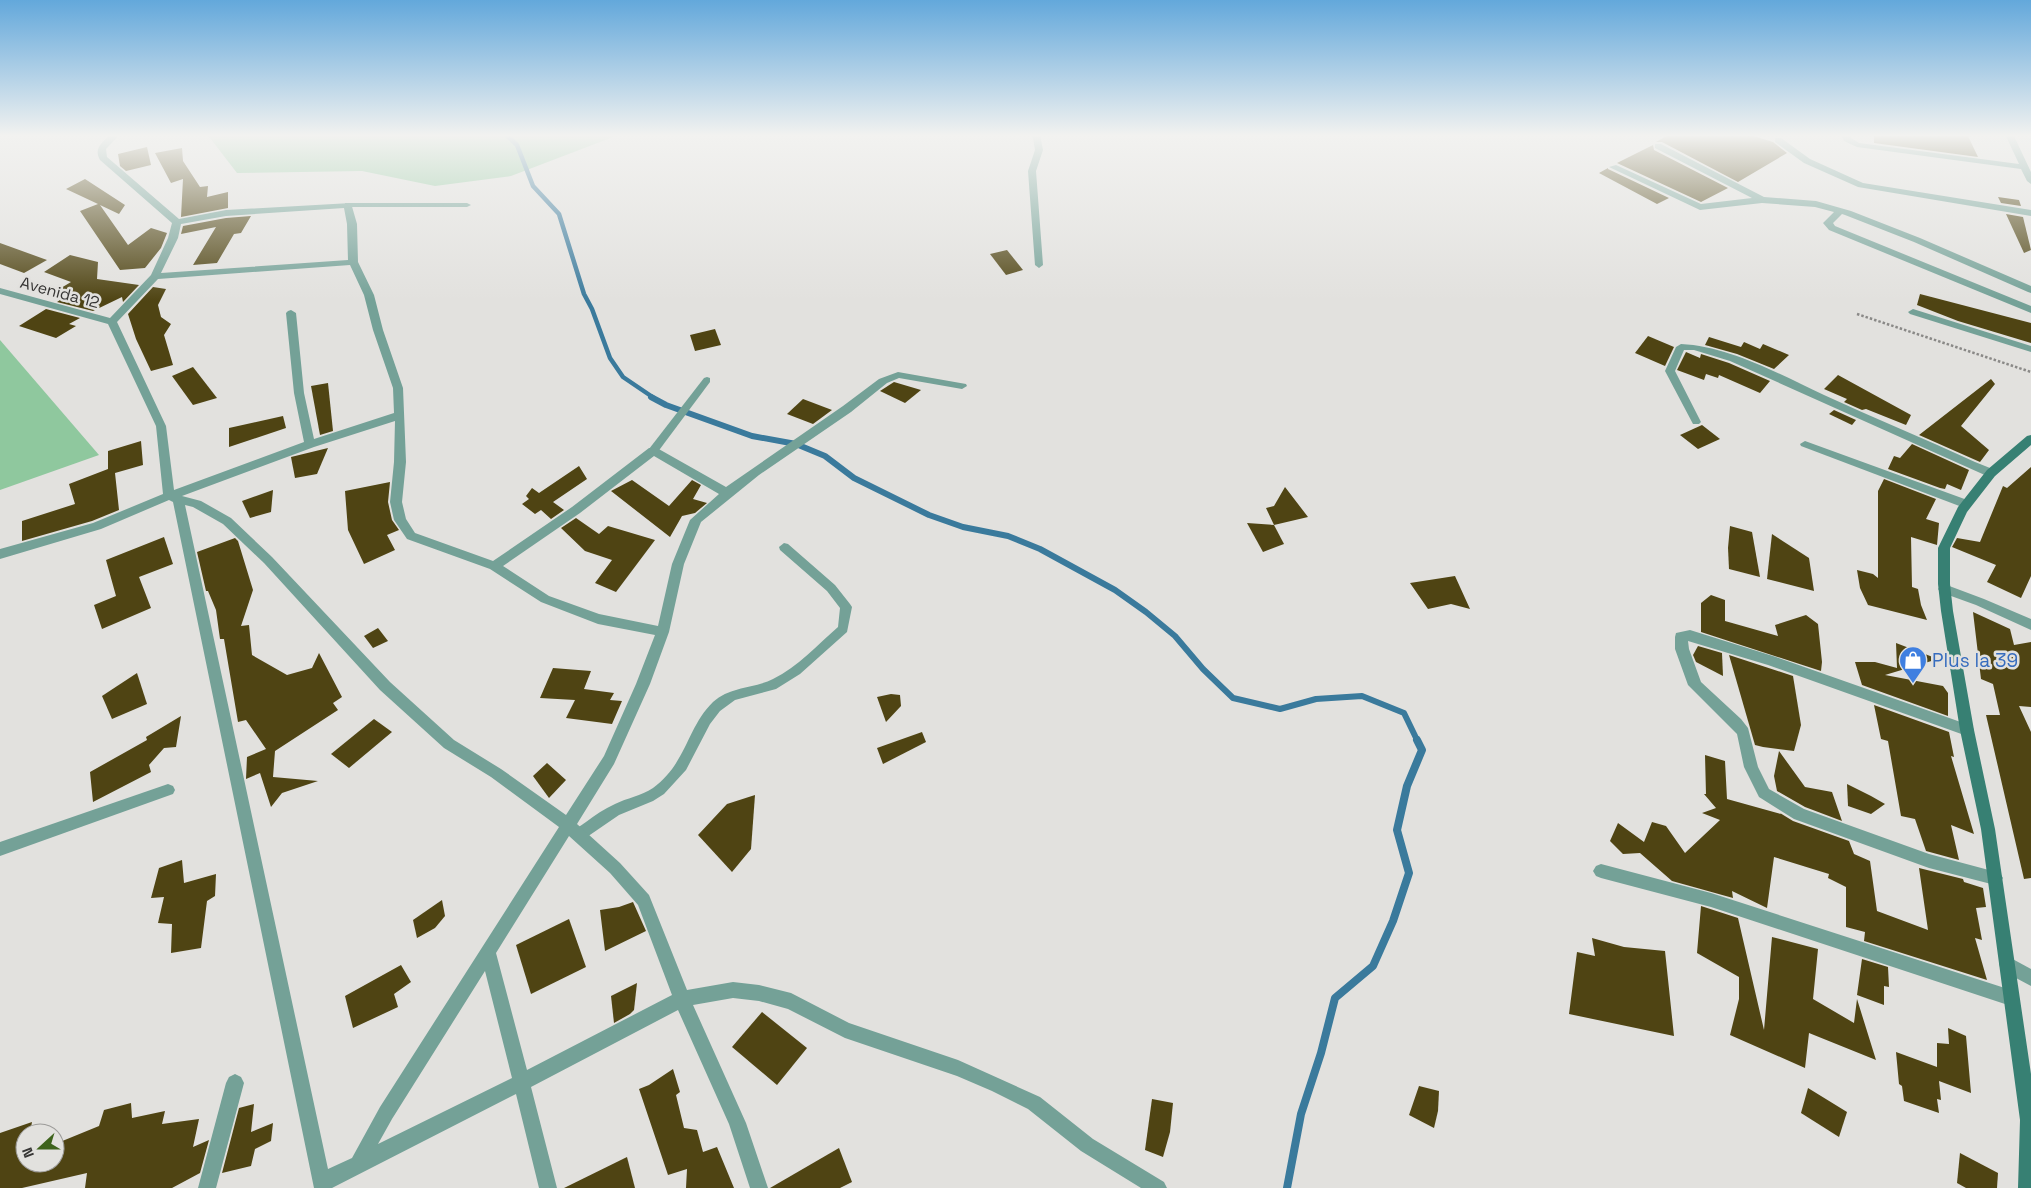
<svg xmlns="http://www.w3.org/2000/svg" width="2031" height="1188" font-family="'Space Grotesk',sans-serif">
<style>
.green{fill:#8fc89e}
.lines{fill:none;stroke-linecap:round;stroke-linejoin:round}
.stream-far2{stroke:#3a7a9c;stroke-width:4.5}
.stream-far1{stroke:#3a7a9c;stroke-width:6}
.stream{stroke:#3a7a9c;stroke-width:8}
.building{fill:#4f4413}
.path{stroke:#8a8987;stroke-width:2.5;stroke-dasharray:2.5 2;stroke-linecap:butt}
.lane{fill:#74a197;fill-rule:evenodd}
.street{fill:#74a197;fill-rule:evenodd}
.secondary{fill:#378073;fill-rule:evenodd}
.labels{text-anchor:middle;stroke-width:5;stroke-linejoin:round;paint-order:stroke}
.far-street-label{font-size:16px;fill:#363534;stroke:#e2e1de}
.shop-label{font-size:19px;fill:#366cbe;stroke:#e2e1de;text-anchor:start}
</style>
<rect width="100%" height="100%" fill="#e2e1de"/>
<g class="green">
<path d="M207 134H621L511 176 435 186 362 171 237 173Z"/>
<path d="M0 340 99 455 0 490Z"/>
</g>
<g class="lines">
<path class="stream-far2" d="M505 134 517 145 533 186 559 214 584 294 592 309 610 358 623 377 654 398"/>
<path class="stream-far1" d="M651 397 666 405 752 436 796 444 825 456 854 478 929 515 963 527 1008 536 1040 549 1115 590 1146 612 1175 636 1203 669 1233 698 1280 709 1316 699 1362 696 1404 713 1418 742"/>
<path class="stream" d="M1287 1188 1301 1114 1321 1053 1335 998 1373 966 1393 921 1409 873 1397 830 1407 786 1422 750 1417 740"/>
</g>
<g class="building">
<path d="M1670 134H1747L1773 142 1787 153 1738 182 1662 142H1656Z"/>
<path d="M1874 134H1967L1978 157 1874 143Z"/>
<path d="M1653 145 1654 150 1728 188 1701 202 1617 163Z"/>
<path d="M147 147 151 165 126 171 120 166 118 154Z"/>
<path d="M182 148 183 161 200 187 208 186 207 197 228 192V208L181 217 183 179 171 183 155 153Z"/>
<path d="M1608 168V169L1669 198 1657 204 1599 173Z"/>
<path d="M85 179 125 205 119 214 100 205 128 245 151 228 167 233 161 248 145 268 120 270 80 211 98 204 66 189Z"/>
<path d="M1998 197 2019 200 2021 206 2001 203Z"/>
<path d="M2006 214 2023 217 2031 250 2024 253Z"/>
<path d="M251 216 241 233 234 234 217 263 193 265 216 227 181 234 183 226 226 218Z"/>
<path d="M0 243 47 260 24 273 0 264Z"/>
<path d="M1007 250 1023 270 1006 275 990 254Z"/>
<path d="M70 255 98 262 97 279 139 285 123 302 122 297 93 311 57 302 72 292 61 288 71 282 44 272Z"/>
<path d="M153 287 166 289 158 305 161 317 171 324 164 335 173 365 151 371 136 339 128 314Z"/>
<path d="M1920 294 2031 323V343L1958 321 1917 305Z"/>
<path d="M46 309 80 318 69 324 76 326 56 338 19 326Z"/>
<path d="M715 329 721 345 695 351 690 335Z"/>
<path d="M1648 336 1674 347 1665 366 1635 353Z"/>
<path d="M1709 337 1741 347 1744 342 1760 349 1763 344 1789 355 1774 369 1737 354 1705 345Z"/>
<path d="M1686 352 1700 358 1701 354 1729 363 1770 381 1760 393 1719 375 1718 378 1706 374 1704 380 1677 370Z"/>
<path d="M193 367 217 398 193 405 172 376Z"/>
<path d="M1838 375 1911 415 1906 425 1866 409 1862 410 1844 402 1847 399 1824 389Z"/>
<path d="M1991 379 1995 384 1961 426 1989 450 1980 462 1919 435Z"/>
<path d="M894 382 921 390 905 403 880 391Z"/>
<path d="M328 383 333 431 320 435 311 386Z"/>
<path d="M803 399 832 410 813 424 787 414Z"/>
<path d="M1834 410 1856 420 1852 425 1829 414Z"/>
<path d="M283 416 286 428 229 447V428Z"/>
<path d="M1702 425 1720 439 1698 449 1680 435Z"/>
<path d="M141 441 143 465 115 473 119 510 92 521 22 541V521L75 504 69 484 108 469V451Z"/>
<path d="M1912 444 1969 470 1961 490 1947 484 1945 489 1940 488 1888 469 1894 456 1900 458Z"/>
<path d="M328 448 317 474 295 478 291 457Z"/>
<path d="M579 466 587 479 553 502 564 510 551 519 541 510 535 514 522 504 529 499 526 496 532 488 539 493Z"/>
<path d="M2031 467V576L2021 598 1987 582 1996 565 1952 547 1957 538 1980 542 2003 486 2007 488Z"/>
<path d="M1884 479 1936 499 1926 519 1939 523 1937 545 1911 537 1912 587 1918 589 1921 605 1927 620 1868 605 1860 588 1857 570 1873 574 1878 578V491Z"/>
<path d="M632 480 669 506 692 480 701 485 693 499 707 503 695 513 682 516 670 537 611 491Z"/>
<path d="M390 482 388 502 392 520 399 530 387 535 395 550 364 564 348 530 345 491Z"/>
<path d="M1285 487 1308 517 1274 525 1266 508 1274 506Z"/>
<path d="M273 490 271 512 250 518 242 501Z"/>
<path d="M576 518 599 534 608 526 655 540 616 592 595 583 612 560 585 551 561 528Z"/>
<path d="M1247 523 1274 525 1284 544 1263 552Z"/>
<path d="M1730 526 1752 532 1760 577 1729 569 1728 548Z"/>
<path d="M1772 534 1809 558 1814 591 1767 579Z"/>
<path d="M164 537 173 564 139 577 151 608 102 629 94 605 116 596 106 560Z"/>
<path d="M235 538 238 541 253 590 241 626 249 625 252 655 287 675 312 668 319 653 342 697 333 703 338 710 275 751 273 777 318 781 282 793 271 807 260 773 246 779 247 757 266 749 246 720 238 722 224 639H220L216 610 208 591H206L197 552Z"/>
<path d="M1455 576 1470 609 1451 604 1428 609 1410 583Z"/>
<path d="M1711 595 1725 600V621L1778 636 1775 625 1806 615 1818 624 1822 662 1821 671 1701 632V603Z"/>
<path d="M1973 612 2010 629 2014 645 2031 642V707L2019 706 2031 732V878L2024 879 1986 715H2000L1993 684 1981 679Z"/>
<path d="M378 628 388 641 373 648 364 636Z"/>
<path d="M1896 643 1938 659 1885 675 1943 686 1948 693V716L1862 685 1855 662H1875L1897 668Z"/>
<path d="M1698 646 1722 653 1723 676 1696 662 1693 655Z"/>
<path d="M1729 655 1793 676 1801 725 1794 751 1763 747 1755 745Z"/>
<path d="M553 668 591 671 584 689 614 693 610 700 622 701 612 724 566 718 575 700 540 698Z"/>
<path d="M137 673 147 704 112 719 102 696Z"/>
<path d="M891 694 900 695 901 706 886 722 877 697Z"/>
<path d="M1874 705 1949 732 1954 757 1951 756 1974 834 1951 825 1959 860 1926 851 1915 819 1901 816 1888 741 1881 739Z"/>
<path d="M181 716 176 747 164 748 149 765 151 772 93 802 90 772 147 740 146 737Z"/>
<path d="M374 719 392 732 349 768 331 754Z"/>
<path d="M922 732 926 742 883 764 877 748Z"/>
<path d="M1779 751 1805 787 1832 792 1842 821 1805 807 1777 791 1774 776Z"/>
<path d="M1705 755 1725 761 1727 799 1781 814 1780 813 1793 821 1849 841 1854 854 1870 861 1877 911 1928 930 1919 868 1963 879 1964 882 1983 888 1986 907 1976 908 1982 940 1975 938 1987 980 1864 941 1865 932 1846 927V887L1828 878 1829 874 1774 857 1767 908 1732 891 1733 898 1672 881 1640 853 1623 854 1610 841 1618 823 1644 842 1652 822 1666 826 1685 853 1720 820 1702 813 1716 808 1704 794H1706Z"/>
<path d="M547 763 566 780 549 798 533 776Z"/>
<path d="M1847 784 1871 796 1885 804 1871 814 1848 806Z"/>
<path d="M755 795 751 849 732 872 698 835 727 804Z"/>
<path d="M182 860 184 883 216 874 215 896 207 901 201 948 171 953 172 924 158 923 164 897 151 898 159 868Z"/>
<path d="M442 900 445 916 435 928 417 938 413 920Z"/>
<path d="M633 902 646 931 605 951 600 910 619 907Z"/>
<path d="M1701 906 1738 918 1764 1030 1772 937 1818 949 1813 999 1854 1023 1857 999 1876 1060 1809 1033 1805 1068 1730 1035 1739 999V977L1697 953Z"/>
<path d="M569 919 586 967 531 994 516 945Z"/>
<path d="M1592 938 1624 947 1665 951 1674 1036 1569 1014 1577 952 1595 956Z"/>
<path d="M1862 959 1888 967 1889 987 1884 986V1005L1857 995Z"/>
<path d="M401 965 411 982 394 994 398 1007 353 1028 345 996Z"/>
<path d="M637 983 634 1010 630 1014 614 1023 611 996Z"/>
<path d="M762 1012 807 1048 777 1085 732 1047Z"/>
<path d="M1948 1028 1966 1036 1971 1093 1939 1081 1941 1100 1937 1099 1939 1113 1904 1101 1902 1086 1899 1084 1896 1052 1937 1067V1043L1949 1044Z"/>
<path d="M673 1069 680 1092 676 1095 684 1128 697 1130 703 1152 717 1147 734 1188H686L687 1169 668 1175 639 1089 649 1085Z"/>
<path d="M1419 1086 1439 1091 1438 1111 1434 1128 1409 1115Z"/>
<path d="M1808 1088 1847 1112 1839 1137 1801 1113Z"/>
<path d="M1152 1099 1173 1103 1170 1132 1163 1157 1145 1150Z"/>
<path d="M131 1103 132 1118 165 1111 162 1124 199 1119 193 1147 209 1140 200 1173 172 1188H85L87 1173 22 1188H0V1133L32 1122 30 1133H25V1163H55V1144L99 1126 104 1110Z"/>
<path d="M254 1104 251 1132 273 1123 271 1141 255 1149 251 1166 222 1173 239 1108Z"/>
<path d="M839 1148 852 1182 840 1188H770Z"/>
<path d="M1960 1153 1998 1173 1997 1188H1966L1957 1183Z"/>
<path d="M627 1157 635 1188H564Z"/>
</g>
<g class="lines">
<path class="path" d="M1857 314 2031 372"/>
<g class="lane">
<path d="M1030 134 1040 135 1043 150 1036 171 1043 265 1039 268 1035 265 1028 171 1035 150 1033 138Z"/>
<path d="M345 203H467L471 205 467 207H345Z"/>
<path d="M1681 344C1729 346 1781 375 1824 395 1874 418 1925 439 1975 462L1995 470 1996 473 1995 476H1987L1730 361 1694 350H1684L1675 371 1701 422 1699 424H1693L1665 371 1676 347Z"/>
<path d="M707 377 710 378V382L657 453H649L648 451 649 449 704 378Z"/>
<path d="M1805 441 1970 501 1971 504 1966 508 1962 507 1801 446 1800 444Z"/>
<path d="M784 543 788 544 835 585 850 604 852 607 847 632 800 674 776 689 735 700 720 711 710 724 686 770 664 794 653 801 619 815 584 839 579 841 574 839 572 835C575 829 580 826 586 822 595 815 604 809 615 804 627 798 641 796 653 788 687 763 687 727 713 702 731 686 753 689 773 679 798 667 817 645 838 627L840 608 827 591 780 550 779 547Z"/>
</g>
<g class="street">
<path d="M111 134H120L106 149 107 157 179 219 226 210 351 203 357 224 358 262 374 295 383 330 403 388 406 462 402 502 406 519 415 533 493 561 572 507 649 448H657L726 487 843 406 879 379 898 372 966 384 967 386 962 389 899 378 887 383 851 412 759 475 701 522 684 564 669 632 650 684 614 764 577 824 620 863 649 895 687 990 733 982 759 985 791 993 849 1023 958 1060 1040 1097 1093 1139 1164 1182 1167 1188H1141L1081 1151 1028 1109 992 1091 957 1076 845 1038 788 1009 759 1001 733 998 693 1005 746 1123 768 1188H750L729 1124 678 1010 531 1087 557 1188H539L516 1094 332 1188H314L173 502 169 500 101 529 0 559V549L93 523 163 494 156 426 108 324 0 294V288L110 318 151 275 168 238 172 223 100 160C93 148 103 142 111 134ZM344 208 347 224 348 260 161 273 178 238 181 224 226 216ZM350 265 364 295 373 330 393 388 394 413 314 439 304 393 296 313 291 310 288 311 286 313 294 393 304 442 174 490 166 426 117 322 158 279ZM395 421 394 462 390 502 394 520 407 539 490 569 541 602 598 624 655 635 636 684 604 756 566 815 501 769 454 740 390 682 272 557 231 518 201 501 182 496 314 447ZM654 456 719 494 690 520 672 564 658 626 599 614 549 596 503 566 580 513ZM185 505 193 507 223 524 264 563 380 690 444 748 491 777 559 827 380 1107 352 1158 328 1169ZM569 836 610 873 638 905 672 995 527 1070 496 953ZM485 971 512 1078 378 1144 392 1119Z"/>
<path d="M1841 134H1849L1851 138 1859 143 2019 164 2005 134H2013L2031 172V184L2027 181 2021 169 1857 147 1844 141Z"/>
<path d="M1775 138H1781L1810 159 1863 183 2031 210V216L1858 187 1804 163 1775 142Z"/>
<path d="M1655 144H1661L1764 197 1816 201 1851 211 1920 238 2031 286V293L2028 292 1914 242 1845 215 1842 214 1833 223 1835 226 2031 306V313L1829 230 1823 223 1834 212 1815 207 1762 203 1700 210 1609 167 1616 165 1701 204 1752 198 1655 148Z"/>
<path d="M1913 309 2031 346V352L1910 314 1908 312Z"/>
<path d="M1944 584 1984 599 2031 619V630L1976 605 1940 592 1938 589 1940 586Z"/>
<path d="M1690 630 1776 657 1972 726 1974 730 1972 734 1967 736 1768 665 1688 641 1689 649 1701 682 1741 719 1748 728 1758 767 1769 789 1804 809 1929 854 2000 873 2003 878 2000 883 1995 885 1929 868 1794 819 1759 797 1744 767 1737 734 1688 685 1675 649V637L1676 633Z"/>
<path d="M168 784 173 786 175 790 173 794 0 856V842Z"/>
<path d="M1601 864 1711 893 2011 990 2017 992 2019 998 2017 1004 2011 1006 1711 907 1601 878 1596 876 1593 871 1596 866Z"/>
<path d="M2007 956 2031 969V986L2001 970 1999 964 2001 958Z"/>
<path d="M235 1074 241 1077 244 1083 216 1188H198L226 1083 229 1077Z"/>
</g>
<path class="secondary" d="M2031 435V445L1995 476 1967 512 1950 548V584L1953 611 1974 730 1995 829 2031 1074V1188H2018L2020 1120 1981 829 1960 730 1941 611 1938 584V548L1958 507 1987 470 2027 436Z"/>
</g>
<linearGradient id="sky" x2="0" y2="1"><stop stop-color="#63a8db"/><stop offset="0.45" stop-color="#f2f2f0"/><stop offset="1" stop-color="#f2f2f0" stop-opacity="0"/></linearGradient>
<rect width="2031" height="301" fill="url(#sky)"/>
<defs>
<g id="shop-pin" transform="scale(1.4375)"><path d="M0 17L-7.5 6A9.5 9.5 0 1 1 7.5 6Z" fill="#3f7fe0" stroke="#e2e1de"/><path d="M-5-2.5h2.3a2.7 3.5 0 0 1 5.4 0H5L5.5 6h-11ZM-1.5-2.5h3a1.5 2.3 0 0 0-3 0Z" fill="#fff"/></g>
</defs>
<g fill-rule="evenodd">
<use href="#shop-pin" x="1913" y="660"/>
</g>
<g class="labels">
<g class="far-street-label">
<text transform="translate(60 292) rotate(15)" y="6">Avenida 12</text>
</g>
<g class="shop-label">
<text x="1932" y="667">Plus la 39</text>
</g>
</g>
<g transform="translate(40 1148) rotate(249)"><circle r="24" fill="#e2e1de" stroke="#9d9c9a"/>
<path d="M0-4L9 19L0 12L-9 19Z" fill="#3e631c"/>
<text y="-8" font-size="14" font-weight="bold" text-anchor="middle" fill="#363534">N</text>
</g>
</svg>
